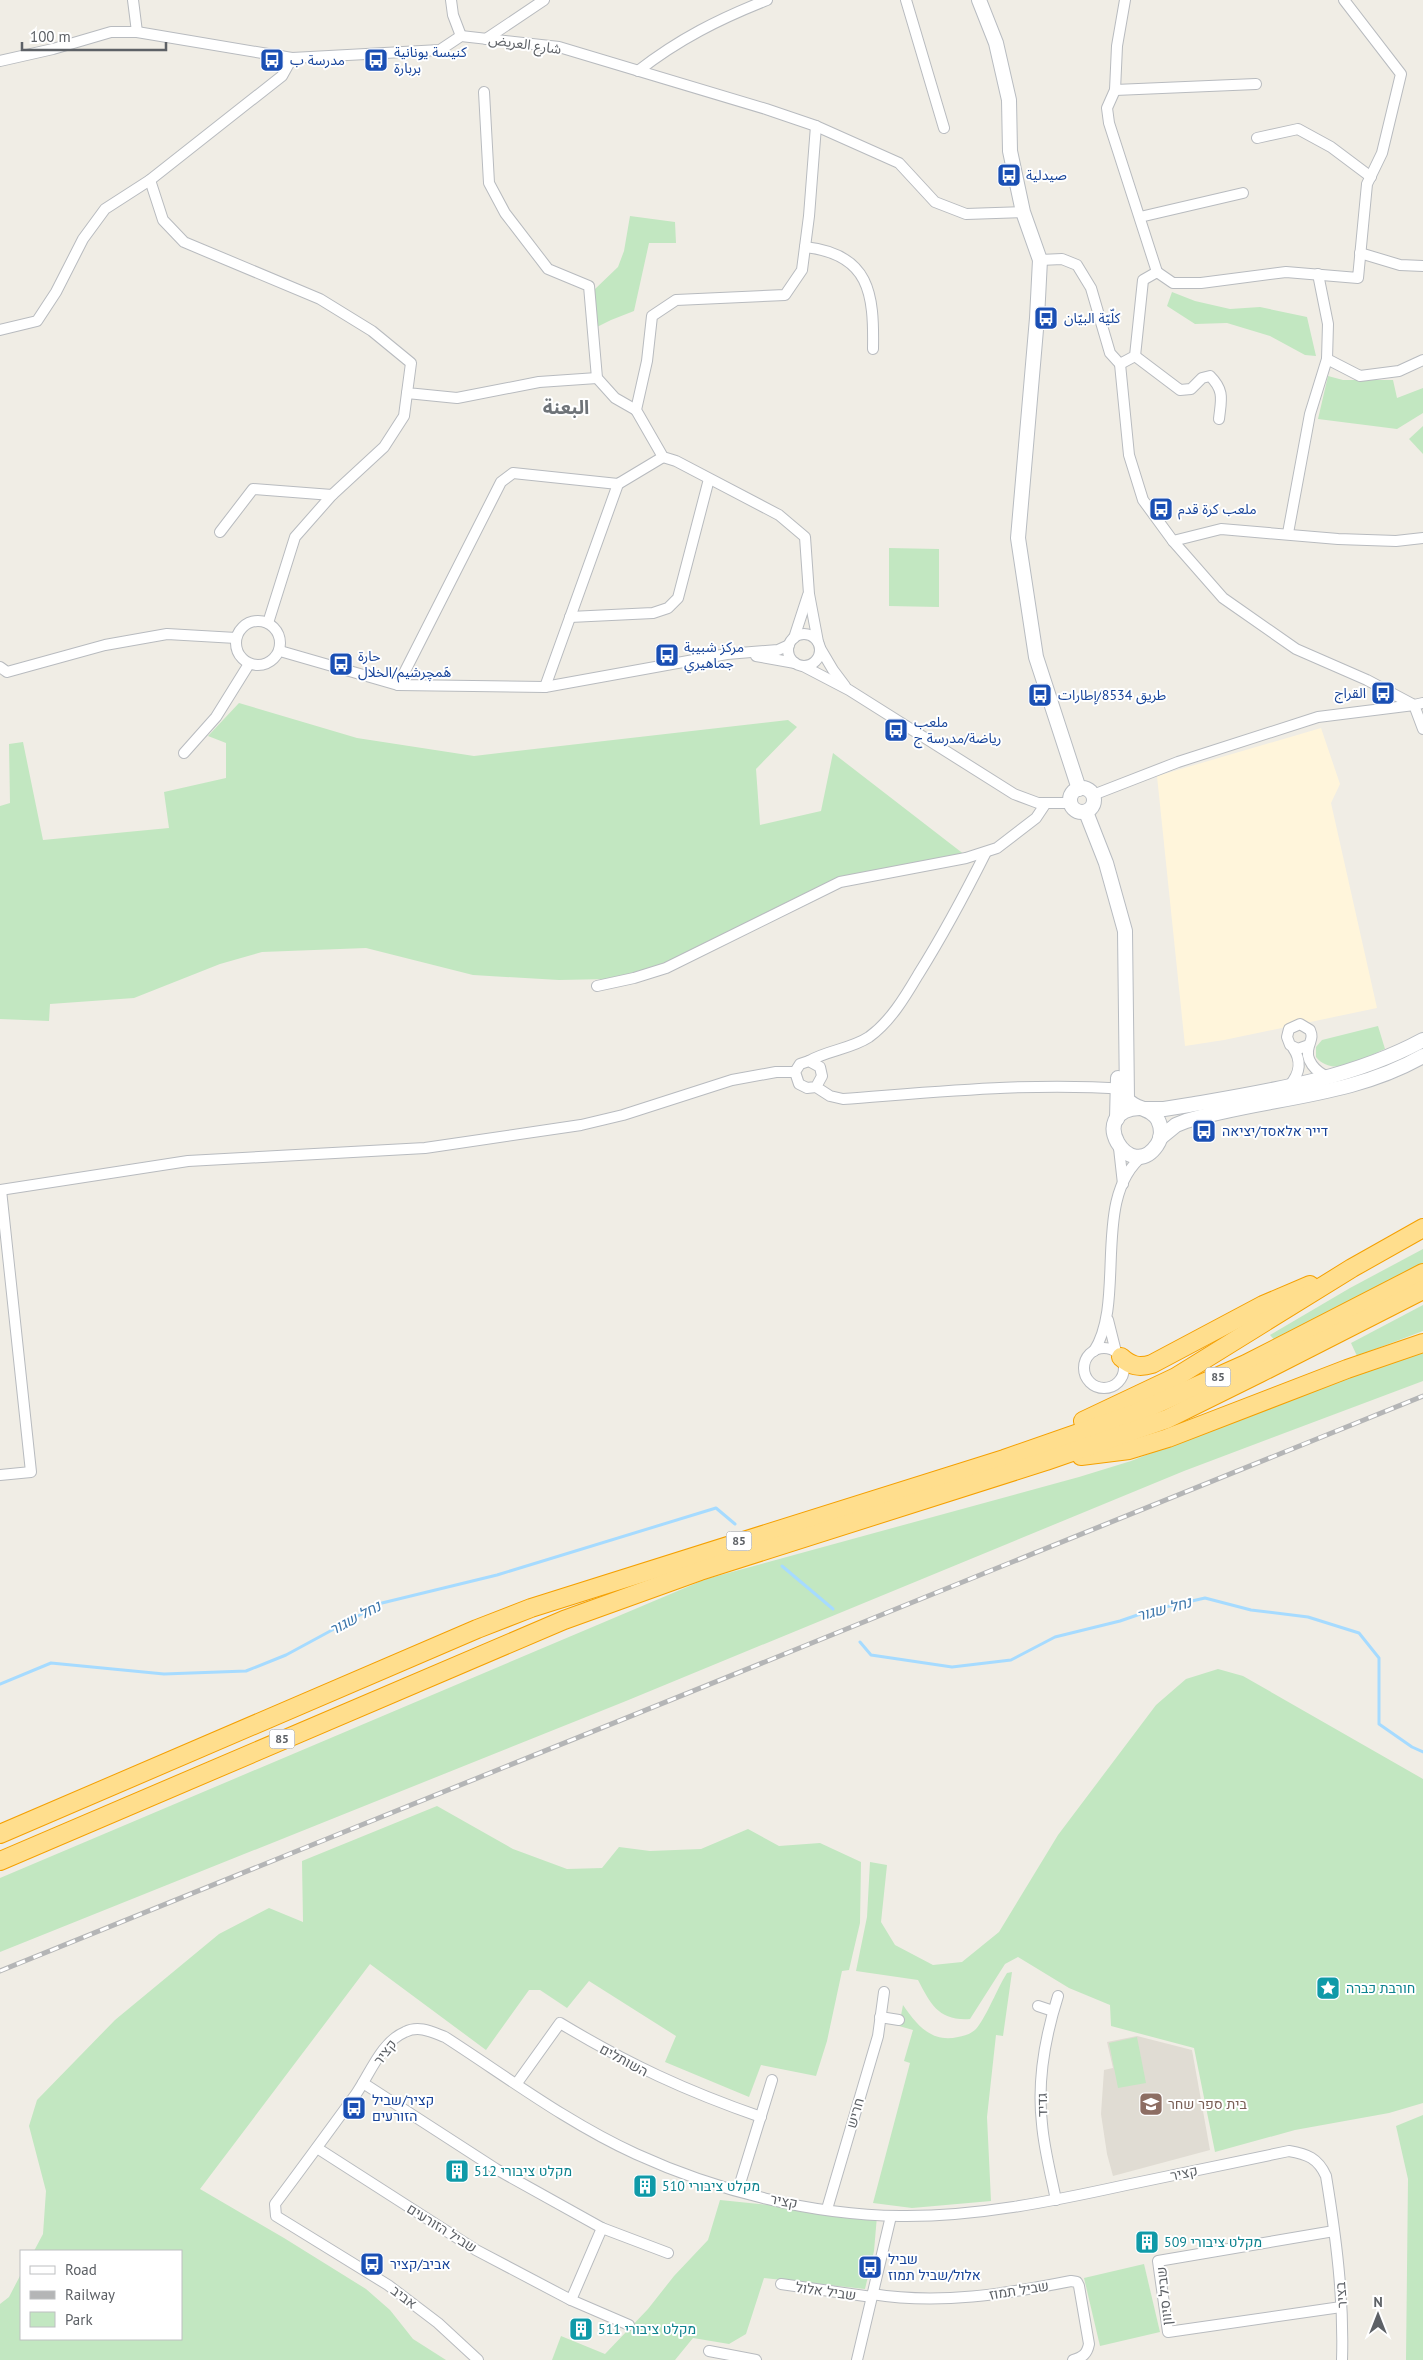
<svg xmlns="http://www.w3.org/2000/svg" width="1423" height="2360" font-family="'PT Sans','Noto Sans Arabic',Heebo,sans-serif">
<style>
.commercial{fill:#fff5db}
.education{fill:#e0dcd3}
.green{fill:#c2e7c1}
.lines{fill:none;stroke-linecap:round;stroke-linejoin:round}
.stream{stroke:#a6dbff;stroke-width:3}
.street-casing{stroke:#b8bbbf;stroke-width:12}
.secondary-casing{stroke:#b8bcc1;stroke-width:16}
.highway-casing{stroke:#f5a000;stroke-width:20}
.street{stroke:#fff;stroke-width:10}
.secondary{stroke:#fff;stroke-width:14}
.highway{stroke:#ffde8d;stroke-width:18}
.rail-casing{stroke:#b4b5b6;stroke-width:5}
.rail{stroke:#fff;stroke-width:3;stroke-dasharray:9;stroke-linecap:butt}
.labels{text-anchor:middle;stroke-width:4;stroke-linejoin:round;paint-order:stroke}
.shield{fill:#fff;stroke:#8e9094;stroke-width:1}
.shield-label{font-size:12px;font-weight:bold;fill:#5d6166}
.street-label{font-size:14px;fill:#5d6166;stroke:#fff}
.transit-label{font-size:14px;fill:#164399;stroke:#fff;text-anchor:start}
.culture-label{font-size:14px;fill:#0d838f;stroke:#fff;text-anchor:start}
.education-label{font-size:14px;fill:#785e54;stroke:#fff;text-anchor:start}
.water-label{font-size:15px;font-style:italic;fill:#3c76ab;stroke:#fff}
.district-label{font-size:19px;font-weight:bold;fill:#6e7378;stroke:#fff}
</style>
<rect width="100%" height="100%" fill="#f0ede5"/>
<path class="commercial" d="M1321 728 1340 784 1331 803 1377 1008 1224 1040 1185 1046 1157 776Z"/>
<path class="education" d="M1137 2036 1192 2050 1210 2150 1113 2176 1107 2154 1101 2114 1104 2070 1113 2068 1107 2042Z"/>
<g class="green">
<path d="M630 216 675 222 676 243H649L634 311 611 320 597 327 594 290 618 267 624 251Z"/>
<path d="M1172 292 1195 301 1230 309 1260 307 1307 317 1316 356 1305 355 1270 336 1227 323 1195 324 1167 306Z"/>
<path d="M1328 376 1343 380H1393L1397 398 1423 388V413L1397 429 1318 419Z"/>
<path d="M1423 426V454L1409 439Z"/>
<path d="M889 548 939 549V607L889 606Z"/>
<path d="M239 703 357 738 474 756 788 720 797 727 756 769 760 825 821 811 833 753 965 855 829 887 663 966 607 979 559 980 473 975 366 948 262 952 220 964 134 998 50 1004 49 1021 0 1019V806L10 803 9 744 23 742 43 840 169 828 164 792 226 778V743L208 736Z"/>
<path d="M1378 1026 1385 1049C1365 1057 1334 1079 1316 1057V1047L1322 1040Z"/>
<path d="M1423 1249V1265L1278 1344 1270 1335 1350 1288Z"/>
<path d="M1423 1305V1331L1357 1356 1351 1343Z"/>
<path d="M1423 1353V1381L1184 1471 626 1701 0 1952V1878L706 1579 1079 1477 1131 1461 1313 1389Z"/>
<path d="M1218 1669 1243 1676 1423 1779V2103L1389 2113 1295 2130 1215 2152 1194 2048 1111 2026 1110 2005 1069 1988 1018 1957 1005 1964 970 2019C939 2021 931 2005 918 1980L856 1971 867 1917 870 1862 887 1865 881 1922 895 1945 933 1965 962 1962 999 1932 1058 1835 1156 1705 1186 1679Z"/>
<path d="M437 1806 513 1849 567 1869 602 1868 619 1847 650 1851 701 1849 748 1829 779 1846 820 1843 861 1862 860 1923 849 1970 842 1971 827 2041 816 2076 761 2065 749 2097 665 2062 676 2036 589 1981 567 2008 540 1990H529L486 2050 370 1964 200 2189 284 2238 366 2289 390 2310 413 2339 446 2360H0V2304L9 2297 21 2274V2339H181V2251H34L43 2234 46 2191 29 2126 37 2100 115 2020 219 1934 269 1908 303 1922 302 1861Z"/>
<path d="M1012 1972 1003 2036 996 2035 987 2117 991 2201 912 2208 873 2203 910 2063 904 2061 913 2030 899 2026 903 2005C917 2025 931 2043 958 2037 964 2036 971 2034 976 2029 985 2019 996 1992 1004 1978L1007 1973Z"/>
<path d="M1137 2037 1146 2083 1118 2088 1109 2043Z"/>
<path d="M1423 2115V2360H1406L1408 2179 1396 2126Z"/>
<path d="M720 2200 877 2216 874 2251 865 2289 764 2278 746 2334 729 2344 693 2338 675 2360H552L561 2336 605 2354 648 2309 674 2276 708 2240Z"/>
<path d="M1144 2264 1160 2332 1100 2346 1084 2278Z"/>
</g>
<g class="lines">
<g class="stream">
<path d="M782 1566 833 1609"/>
<path d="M860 1642 871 1655 952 1667 1011 1660 1055 1637 1120 1621 1152 1610 1205 1598 1251 1610 1308 1617 1359 1633 1379 1658V1724L1412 1747 1423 1752"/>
<path d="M0 1684 51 1663 164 1674 246 1671 286 1655 382 1603 497 1575 716 1508 735 1524"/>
</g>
<g class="street-casing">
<g id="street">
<path d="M133 0 137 32"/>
<path d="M451 0 453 15 461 36"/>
<path d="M906 0 944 128"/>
<path d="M1125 0 1117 46 1115 90 1107 108 1109 123 1157 272"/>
<path d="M486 39 544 0"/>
<path d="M0 61 53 49 111 32H137L292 58 440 50 461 36 559 47 766 109 816 126 899 163 935 202 966 214 1023 212"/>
<path d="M638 71C679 39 719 19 767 0"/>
<path d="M1115 90 1256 84"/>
<path d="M484 92 489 183 505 213 548 269 589 286 597 378 615 398 636 410"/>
<path d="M816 126 809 216 802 270 785 295 676 300 652 316 647 361 636 410 663 457 676 461 779 515 805 537 809 594 818 642"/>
<path d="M1257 138 1298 129 1331 147 1371 177"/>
<path d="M150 180 163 220 184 242 320 299 372 331 411 363 407 393 457 398 539 382 597 378"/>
<path d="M1140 217 1243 193"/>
<path d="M805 247C870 254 874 294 873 349"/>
<path d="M1360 253 1400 265 1423 266"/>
<path d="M1040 260 1062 259 1077 265 1091 288 1110 353 1120 364 1135 356 1143 280 1157 272 1173 283H1201L1286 272 1358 278 1367 184 1382 153 1401 74 1344 0"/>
<path d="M0 330 37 321 56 292 83 239 105 209 150 180 282 76 292 58"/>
<path d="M1135 356 1180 390 1191 389 1202 378 1210 376C1225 391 1221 400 1219 419"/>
<path d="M1327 359 1360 376 1399 371 1423 360"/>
<path d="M1120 364 1129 455 1143 500 1173 541 1223 598 1296 649 1367 680 1414 705 1423 703"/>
<path d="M220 532 253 489 332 495"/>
<path d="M1288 533 1310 414 1327 359 1328 324 1318 274"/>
<path d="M1173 541 1221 529 1338 539 1396 541 1423 538"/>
<path d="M570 617 653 613 668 608 678 598 709 479"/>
<circle cx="258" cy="643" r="22"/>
<path d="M268 623 295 537 332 495 384 447 404 416 407 393"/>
<circle cx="804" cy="650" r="16"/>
<path d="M794 638 808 595"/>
<path d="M820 648 833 670 845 686"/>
<path d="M280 651 398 685 545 687 727 654 778 650 789 645"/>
<path d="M756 656 795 663"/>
<path d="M803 666 849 690 1014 794 1038 803H1070"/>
<path d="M0 667 7 672 105 645 167 634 236 638"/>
<path d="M398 685 501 482 513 473 618 484 663 457"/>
<path d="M545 687 618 484"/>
<path d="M184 753 216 717 249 664"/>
<path d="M1093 795 1178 762 1318 717 1414 705 1423 729"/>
<path d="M597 986 634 978 666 968 840 882 966 858 997 848 1036 818 1046 803"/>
<path d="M1309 1045 1298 1049 1290 1045 1287 1037 1289 1029 1300 1024 1310 1030C1313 1037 1311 1039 1309 1046 1304 1060 1316 1072 1328 1077"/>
<path d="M809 1061C828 1050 851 1049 869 1037 890 1022 905 997 918 975 943 935 965 894 986 852"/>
<path d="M1290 1085C1300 1073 1302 1061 1293 1048"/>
<path d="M816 1087 822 1076 820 1067 809 1061 800 1064 795 1072 799 1084 807 1088 816 1087 830 1096 843 1099C937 1092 1031 1082 1125 1089"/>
<path d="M1119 1148 1123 1184"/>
<path d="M0 1190 188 1161 425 1148 581 1125 623 1115 732 1080 776 1072H795"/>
<path d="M1108 1320 1116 1352"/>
<circle cx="1104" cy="1368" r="20"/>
<path d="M1094 1351C1127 1300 1090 1196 1144 1155"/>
<path d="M0 1475 31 1472 1 1190"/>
<path d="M1038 2006 1053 2011"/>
<path d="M880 2017 899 2020"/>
<path d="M363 2083 496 2169 602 2228 668 2253"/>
<path d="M517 2083 560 2023C628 2064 686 2091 761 2117"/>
<path d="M317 2148 476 2250 571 2300 629 2325"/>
<path d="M738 2190 772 2080"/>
<path d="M1056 2200C1051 2175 1044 2149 1042 2124 1037 2081 1045 2037 1058 1996"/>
<path d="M827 2209 878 2036 884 1992"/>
<path d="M1334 2231 1158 2261 1168 2332 1341 2307"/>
<path d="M781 2284 872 2297"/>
<path d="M872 2294C939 2305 1006 2294 1071 2281L1077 2282 1079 2286 1089 2344C1087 2354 1083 2357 1073 2360"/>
<path d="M571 2300 602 2228"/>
<path d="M709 2351 756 2360"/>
<path d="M478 2360 438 2323 388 2285 276 2216 275 2204C302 2168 329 2131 356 2094 370 2074 381 2042 405 2032 419 2025 432 2032 445 2037 507 2077 568 2123 636 2154 717 2191 811 2215 900 2216 976 2217 1053 2201 1126 2185 1181 2174 1235 2162 1289 2151 1307 2154 1318 2158 1326 2176 1336 2237 1344 2298 1342 2360"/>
<path d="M857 2360 891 2216"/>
</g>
</g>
<g class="secondary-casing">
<g id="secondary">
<path d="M979 0 996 43 1009 100 1010 151 1023 212 1040 260 1037 318 1018 538 1036 657 1079 789"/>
<circle cx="1082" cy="800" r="12"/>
<path d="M1086 812 1106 863 1125 931 1127 1099C1135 1110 1151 1107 1158 1120 1162 1128 1162 1138 1157 1145 1130 1185 1085 1111 1139 1108"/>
<path d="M1145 1109H1164L1189 1105C1269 1091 1351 1079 1423 1040"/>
<path d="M1117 1119 1118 1078"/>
<path d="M1160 1138 1176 1125 1186 1121C1265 1097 1350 1098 1423 1056"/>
</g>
</g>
<g class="highway-casing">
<g id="highway">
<path d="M1121 1357C1131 1366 1139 1368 1152 1364L1263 1305 1310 1285"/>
<path d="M1083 1421 1176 1377 1352 1268 1423 1228"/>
<path d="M1081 1456 1129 1450 1168 1438 1347 1369 1423 1343"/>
<path d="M0 1834 477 1629 531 1608 1004 1459 1136 1413 1246 1364 1423 1273"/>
<path d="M0 1861 564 1620 700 1571 1046 1461 1167 1419 1260 1373 1423 1290"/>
</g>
</g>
<use href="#street" class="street"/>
<use href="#secondary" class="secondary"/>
<use href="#highway" class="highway"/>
<g class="rail-casing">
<path id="rail" d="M0 1971 1423 1396"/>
</g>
<use href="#rail" class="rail"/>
</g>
<defs>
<g id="bus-square" transform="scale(1.25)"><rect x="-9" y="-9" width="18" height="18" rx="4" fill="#1a4fb4" stroke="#fff"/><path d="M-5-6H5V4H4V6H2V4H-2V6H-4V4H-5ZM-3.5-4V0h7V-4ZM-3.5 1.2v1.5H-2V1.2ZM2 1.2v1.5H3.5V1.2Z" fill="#fff"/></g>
<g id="sight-square" transform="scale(1.25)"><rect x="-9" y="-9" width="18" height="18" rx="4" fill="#0f9aa8" stroke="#fff"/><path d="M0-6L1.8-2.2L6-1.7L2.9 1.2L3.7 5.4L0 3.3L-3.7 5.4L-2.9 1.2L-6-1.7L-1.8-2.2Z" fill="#fff"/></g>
<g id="school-square" transform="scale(1.25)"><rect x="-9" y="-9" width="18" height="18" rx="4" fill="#8d6e63" stroke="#fff"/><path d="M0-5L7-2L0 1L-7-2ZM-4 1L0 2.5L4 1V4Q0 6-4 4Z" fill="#fff"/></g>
<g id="building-square" transform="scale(1.25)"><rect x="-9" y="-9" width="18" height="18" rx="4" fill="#0f9aa8" stroke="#fff"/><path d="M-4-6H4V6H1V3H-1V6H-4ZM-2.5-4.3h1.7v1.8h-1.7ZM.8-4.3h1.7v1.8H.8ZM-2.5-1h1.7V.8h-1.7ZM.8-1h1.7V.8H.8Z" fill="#fff"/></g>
</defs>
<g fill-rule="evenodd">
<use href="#bus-square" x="272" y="60"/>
<use href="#bus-square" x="376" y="60"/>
<use href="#bus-square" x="1009" y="175"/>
<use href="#bus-square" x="1046" y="318"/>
<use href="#bus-square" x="1161" y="509"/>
<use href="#bus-square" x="667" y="655"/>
<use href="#bus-square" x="341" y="664"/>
<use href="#bus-square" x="1383" y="693"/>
<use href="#bus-square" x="1040" y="695"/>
<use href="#bus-square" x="896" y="730"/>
<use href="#bus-square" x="1204" y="1131"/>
<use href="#sight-square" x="1328" y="1988"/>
<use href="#school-square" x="1151" y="2104"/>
<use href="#bus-square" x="354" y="2108"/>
<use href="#building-square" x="457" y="2171"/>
<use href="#building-square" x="645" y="2186"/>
<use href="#building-square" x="1147" y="2242"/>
<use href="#bus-square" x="372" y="2264"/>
<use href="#bus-square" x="870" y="2267"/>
<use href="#building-square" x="581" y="2329"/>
</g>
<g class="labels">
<g class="shield">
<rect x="1205.5" y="1367.5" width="25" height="19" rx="4"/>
<rect x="726.5" y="1531.5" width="25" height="19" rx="4"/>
<rect x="269.5" y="1729.5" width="25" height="19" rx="4"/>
</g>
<g class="shield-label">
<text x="1218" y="1381">85</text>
<text x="739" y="1545">85</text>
<text x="282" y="1743">85</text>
</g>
<g class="street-label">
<text transform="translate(525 44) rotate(8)" y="5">شارع العريض</text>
<text transform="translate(385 2052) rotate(-52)" y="5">קציר</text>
<text transform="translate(624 2060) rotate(28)" y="5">השותלים</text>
<text transform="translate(1042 2105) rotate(-91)" y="5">גדיד</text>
<text transform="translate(855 2113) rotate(-74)" y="5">חריש</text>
<text transform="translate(1184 2173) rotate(-12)" y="5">קציר</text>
<text transform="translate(784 2201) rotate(11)" y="5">קציר</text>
<text transform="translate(442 2228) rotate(32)" y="5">שביל הזורעים</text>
<text transform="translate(1019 2290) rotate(-9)" y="5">שביל תמוז</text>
<text transform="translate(826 2291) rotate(8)" y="5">שביל אלול</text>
<text transform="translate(1341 2295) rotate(-94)" y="5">בציר</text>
<text transform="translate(1164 2296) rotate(-96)" y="5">שביל סיוון</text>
<text transform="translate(404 2297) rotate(37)" y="5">אביב</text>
</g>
<g class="transit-label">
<text x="394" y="57">كنيسة يونانية<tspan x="394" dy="16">بربارة</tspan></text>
<text x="290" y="65">مدرسة ب</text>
<text x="1026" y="180">صيدلية</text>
<text x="1064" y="323">كلّيّة البيّان</text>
<text x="1178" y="514">ملعب كرة قدم</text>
<text x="684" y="652">مركز شبيبة<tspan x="684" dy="16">جماهيري</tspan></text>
<text x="358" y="661">حارة<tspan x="358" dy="16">هَمچرشيم/الخلال</tspan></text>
<text x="1366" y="698" text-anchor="end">القراج</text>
<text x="1058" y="700">طريق 8534/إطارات</text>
<text x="914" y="727">ملعب<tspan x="914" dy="16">رياضة/مدرسة ج</tspan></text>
<text x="1222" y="1136">דייר אלאסד/יציאה</text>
<text x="372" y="2105">קציר/שביל<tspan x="372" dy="16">הזורעים</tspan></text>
<text x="888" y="2264">שביל<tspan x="888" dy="16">אלול/שביל תמוז</tspan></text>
<text x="390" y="2269">אביב/קציר</text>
</g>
<g class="culture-label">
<text x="1346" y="1993">חורבת כברה</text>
<text x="474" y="2176">מקלט ציבורי 512</text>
<text x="662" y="2191">מקלט ציבורי 510</text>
<text x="1164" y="2247">מקלט ציבורי 509</text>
<text x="598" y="2334">מקלט ציבורי 511</text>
</g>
<g class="education-label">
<text x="1168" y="2109">בית ספר שחר</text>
</g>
<g class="water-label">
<text transform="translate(1164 1609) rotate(-15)" y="5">נחל שגור</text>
<text transform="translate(355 1618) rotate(-28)" y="5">נחל שגור</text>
</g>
<g class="district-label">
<text x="566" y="414">البعنة</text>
</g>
</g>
<rect x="20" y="2250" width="162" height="90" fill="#ffffff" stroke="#bec0c2"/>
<rect x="30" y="2266" width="25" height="8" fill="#ffffff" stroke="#bec0c2"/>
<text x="65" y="2275" font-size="15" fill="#5d6166">Road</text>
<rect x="30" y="2291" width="25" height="8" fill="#b4b5b6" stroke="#bec0c2"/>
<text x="65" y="2300" font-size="15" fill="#5d6166">Railway</text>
<rect x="30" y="2312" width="25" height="15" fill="#c2e7c1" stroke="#bec0c2"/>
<text x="65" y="2325" font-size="15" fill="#5d6166">Park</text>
<g transform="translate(1378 2315)" stroke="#ffffff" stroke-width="4" paint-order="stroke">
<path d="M0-4L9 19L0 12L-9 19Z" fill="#5d6166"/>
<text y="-8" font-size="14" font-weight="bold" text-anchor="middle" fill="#5d6166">N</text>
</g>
<path d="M22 42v8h144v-8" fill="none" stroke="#5d6166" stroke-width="2.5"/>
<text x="30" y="42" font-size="15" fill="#5d6166" stroke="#ffffff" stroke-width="4" paint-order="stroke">100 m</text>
</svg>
